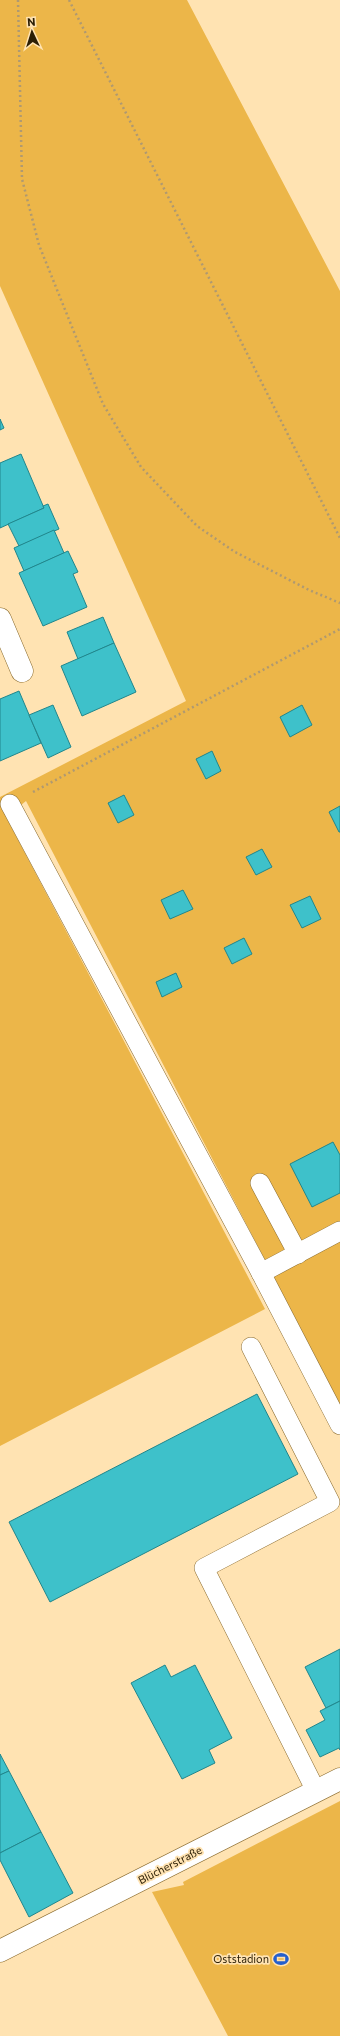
<svg xmlns="http://www.w3.org/2000/svg" width="340" height="2036" font-family="Commissioner,sans-serif">
<style>
.green{fill:#ecb649}
.building{fill:#3ec1ca;stroke:#21868c}
.lines{fill:none;stroke-linecap:round;stroke-linejoin:round}
.service-casing{stroke:#8a6b2e;stroke-width:20}
.minor-casing{stroke:#8a6b2e;stroke-width:23}
.path{stroke:#af9971;stroke-width:2.5;stroke-dasharray:2 3;stroke-linecap:butt}
.service{stroke:#fff;stroke-width:19}
.minor{stroke:#fff;stroke-width:22}
.labels{text-anchor:middle;stroke-width:3.5;stroke-linejoin:round;paint-order:stroke}
.street-label{font-size:11px;fill:#2b1e05;stroke:#ffe3b2}
.poi-label{font-size:11px;fill:#2b1e05;stroke:#ffe3b2;text-anchor:end}
</style>
<rect width="100%" height="100%" fill="#ffe3b2"/>
<g class="green">
<path d="M0 0H187L340 291V1404L26 801 6 817 265 1309 0 1446V797L186 701 0 286Z"/>
<path d="M340 1801V2036H228L152 1892 184 1885 183 1882Z"/>
</g>
<g class="building">
<path d="M0 419 4 428 0 430Z"/>
<path d="M21 454 44 508 0 528V463Z"/>
<path d="M48 504 59 529 19 546 8 524 44 508 43 506Z"/>
<path d="M54 530 64 553 24 571 14 548Z"/>
<path d="M68 551 78 572 73 574 87 607 43 626 19 573Z"/>
<path d="M103 617 114 643 78 659 67 632Z"/>
<path d="M114 643 136 692 82 716 61 666Z"/>
<path d="M19 691 41 743 0 761V699Z"/>
<path d="M53 705 71 747 48 758 29 715Z"/>
<path d="M302 705 312 725 290 737 280 717Z"/>
<path d="M212 751 221 771 206 779 196 759Z"/>
<path d="M124 795 134 815 118 823 108 803Z"/>
<path d="M340 806V832H339L329 812Z"/>
<path d="M262 849 272 867 256 875 246 857Z"/>
<path d="M183 890 193 909 170 919 161 900Z"/>
<path d="M310 896 321 919 302 928 290 905Z"/>
<path d="M244 938 252 954 232 964 224 948Z"/>
<path d="M176 973 182 987 162 997 156 982Z"/>
<path d="M333 1142 340 1155V1193L312 1207 290 1164Z"/>
<path d="M257 1394 298 1474 50 1602 9 1522Z"/>
<path d="M340 1649V1701L326 1708 305 1667Z"/>
<path d="M165 1665 171 1677 195 1665 232 1738 209 1750 215 1763 182 1779 131 1683Z"/>
<path d="M340 1701V1750L339 1748 320 1757 306 1730 325 1720 320 1711Z"/>
<path d="M0 1754 9 1771 0 1775Z"/>
<path d="M9 1771 41 1832 0 1853V1775Z"/>
<path d="M41 1832 73 1893 29 1917 0 1860V1853Z"/>
</g>
<g class="lines">
<g class="service-casing">
<g id="service">
<path d="M10 804 261 1273 340 1425"/>
<path d="M260 1183 298 1254"/>
<path d="M261 1273 340 1231"/>
<path d="M251 1347 330 1502 204 1568 316 1791"/>
</g>
</g>
<g class="minor-casing">
<g id="minor">
<path d="M0 619 22 671"/>
<path d="M0 1951 340 1779"/>
</g>
</g>
<g class="path">
<path d="M18 0 22 179 39 245 103 404 141 467 197 526 235 552 309 590 340 603"/>
<path d="M69 0 340 538"/>
<path d="M33 792 340 629"/>
</g>
<use href="#service" class="service"/>
<use href="#minor" class="minor"/>
</g>
<defs>
<g id="stadium-bare" transform="scale(1.2)"><path d="M0-5a6.5 5 0 1 0 0 10a6.5 5 0 1 0 0-10ZM-3.5-1.8h7v3.6h-7Z" fill="#255fcc" stroke="#ffe3b2" stroke-width="2.5" paint-order="stroke"/></g>
</defs>
<g fill-rule="evenodd">
<use href="#stadium-bare" x="281" y="1959"/>
</g>
<g class="labels">
<g class="street-label">
<text transform="translate(170 1865) rotate(-27)" y="4">Blücherstraße</text>
</g>
<g class="poi-label">
<text x="269" y="1963">Oststadion</text>
</g>
</g>
<g transform="translate(32 32) rotate(356)" stroke="#ffe3b2" stroke-width="3" paint-order="stroke">
<path d="M0-3L7 15L0 10L-7 15Z" fill="#2b1e05"/>
<text y="-6" font-size="11" font-weight="bold" text-anchor="middle" fill="#2b1e05">N</text>
</g>
</svg>
